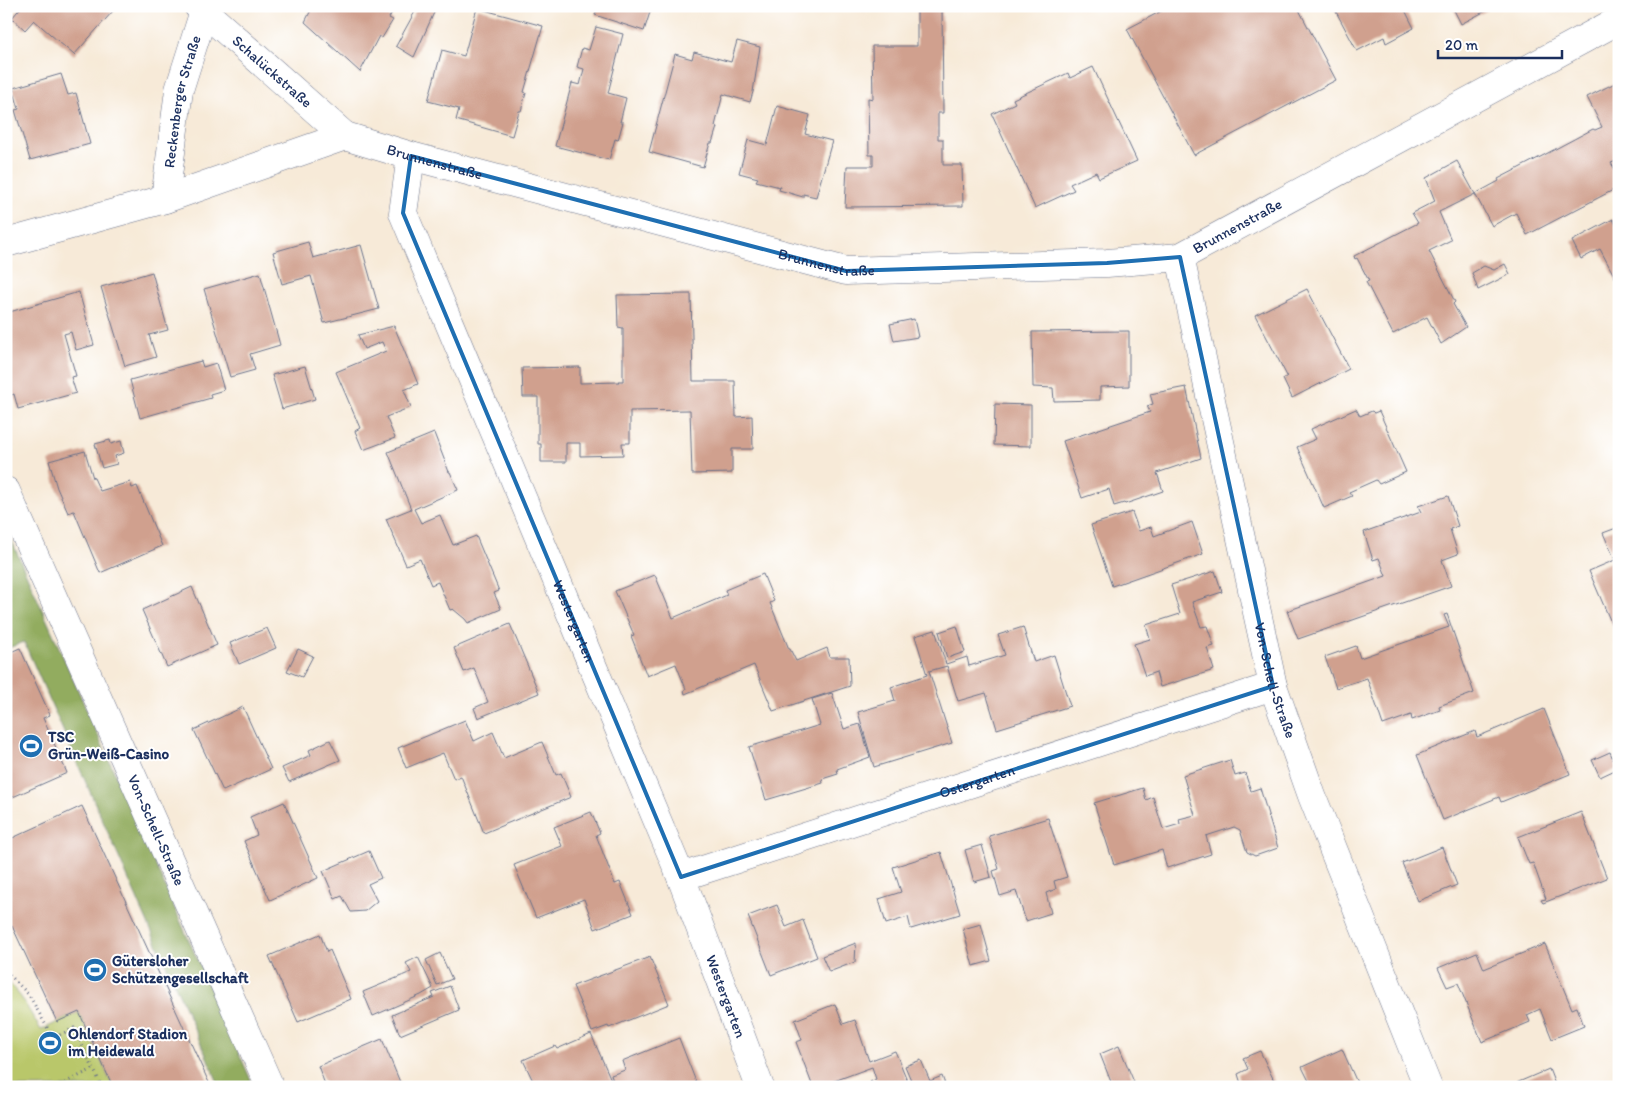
<svg xmlns="http://www.w3.org/2000/svg" width="1625" height="1093" font-family="Itim,sans-serif">
<style>
.green{fill:#b9c76a;stroke:#6a7b64}
.forest{fill:#92ac5e;stroke:#566e5e}
.building{fill:#d0a08e}
.lines{fill:none;stroke-linecap:round;stroke-linejoin:round}
.minor-casing{stroke:#687089;stroke-width:29}
.path{stroke:#687089;stroke-width:3;stroke-dasharray:1 4;stroke-linecap:butt}
.minor{stroke:#fff;stroke-width:28}
.marked{fill:none;stroke:#1f6fb2;stroke-width:4;stroke-linejoin:round}
.labels{text-anchor:middle;stroke-width:4;stroke-linejoin:round;paint-order:stroke}
.street-label{font-size:15px;fill:#1b2f5e;stroke:#fff}
.poi-label{font-size:15px;font-weight:bold;fill:#1b2f5e;stroke:#fff;text-anchor:start}
</style>
<rect width="100%" height="100%" fill="#fff"/>
<filter id="ink" filterUnits="userSpaceOnUse"><feTurbulence type="fractalNoise" baseFrequency=".02" numOctaves="2"/><feDisplacementMap in="SourceGraphic" scale="10" xChannelSelector="R" yChannelSelector="G"/><feConvolveMatrix kernelMatrix="1 2 1 2 8 2 1 2 1" color-interpolation-filters="sRGB"/></filter>
<filter id="wash" filterUnits="userSpaceOnUse"><feTurbulence type="fractalNoise" baseFrequency=".0096" numOctaves="4" result="noise"/><feDisplacementMap in="SourceGraphic" scale="20" xChannelSelector="R" yChannelSelector="G"/><feGaussianBlur stdDeviation="1.12" result="paint"/><feColorMatrix in="noise" values="0 0 0 0 0 0 0 0 0 0 0 0 0 0 0 0 0 1.4 0 .05"/><feComposite in="paint" operator="in"/></filter>
<g filter="url(#wash)">
<rect width="100%" height="100%" fill="#f7ead8"/>
<path class="green" d="M6 979 21 997 41 1030 79 1012 113 1087H6Z"/>
<path class="forest" d="M6 528 254 1087H220L24 642 6 649Z"/>
<g id="blocks">
<g class="building">
<path d="M22 6H107L113 11 74 55 34 20 25 30 12 18Z"/>
<path d="M313 6H395L389 18 393 20 382 38 379 36 360 72 305 22Z"/>
<path d="M418 6H437L414 57 396 46Z"/>
<path d="M598 6H652L644 31 595 15Z"/>
<path d="M917 6H942L943 113H938V139H943V165H962L963 206 845 207 847 166H873V155H869L868 98 873 99 872 46H917Z"/>
<path d="M1171 6H1297L1336 80 1194 155 1127 29Z"/>
<path d="M1333 6H1403L1414 28 1386 43 1384 37 1357 51Z"/>
<path d="M1452 6H1495L1461 24Z"/>
<path d="M477 8 543 26 524 92 526 93 521 111H519L512 136 456 120 459 109 428 101 442 50 464 56Z"/>
<path d="M596 27 623 34 608 93 626 98 620 122H623L618 140 615 139 609 160 555 146 572 83 580 85 584 69 577 67 582 48 589 50Z"/>
<path d="M737 41 760 47 753 92 750 102 723 94 715 126 717 127 712 143H710L703 167 649 152 675 54 692 59 694 52 731 62Z"/>
<path d="M6 66 13 86 6 88Z"/>
<path d="M1093 67 1137 161 1099 178 1096 172 1070 184 1074 190 1035 208 992 114 1015 103 1013 99 1064 75 1068 73 1070 78Z"/>
<path d="M61 74 68 95 76 93 90 144 30 160 15 110 19 109 13 88Z"/>
<path d="M1619 81V160L1611 163 1619 176V187L1527 235 1516 213 1492 226 1475 194 1499 181 1498 179 1546 154 1593 129 1595 130 1602 127 1587 97Z"/>
<path d="M777 106 810 115 805 134 832 141 816 197 803 194V197L779 190 780 187 756 181 758 178 739 173 748 140 767 145Z"/>
<path d="M1457 161 1475 194 1439 212 1451 240 1429 251 1455 302 1453 304 1466 327 1441 344 1427 317 1393 334 1366 282 1369 281 1357 258 1355 259 1354 256 1418 223 1412 213 1435 201 1426 178Z"/>
<path d="M1613 219 1619 231V285L1600 249 1581 259 1572 241Z"/>
<path d="M308 242 313 258 361 245 379 309 324 323 311 276 282 284 273 252Z"/>
<path d="M1505 264 1510 274 1478 290 1472 273 1484 266 1494 270Z"/>
<path d="M152 272 168 330 149 335 156 357 125 366 101 287Z"/>
<path d="M260 273 280 345 250 354 255 370 230 377 204 289Z"/>
<path d="M1307 289 1349 369 1292 398 1283 379 1287 376 1255 315Z"/>
<path d="M79 292 94 345 76 350 71 332 64 334 76 376 71 377 76 393 18 409 14 394 9 396 6 384V313Z"/>
<path d="M691 294 693 381H735L736 417 752 416 753 449H732V473L692 474 690 410 630 411V443H622L623 455 580 456V443H566V462H541V444H538V397H523L522 368 580 367V383L619 382 618 381H623V328L618 327 617 295Z"/>
<path d="M914 319 918 337 894 341 890 324Z"/>
<path d="M394 326 418 384 404 390 411 407 386 417 395 438 363 450 355 431 360 428 336 372 386 351 382 342 364 349 358 335Z"/>
<path d="M1129 331V386L1100 387V400L1054 401 1053 388 1033 387 1032 332Z"/>
<path d="M201 361 203 367 216 363 224 390 210 394 211 398 140 418 130 380Z"/>
<path d="M305 366 315 399 282 409 272 375Z"/>
<path d="M1186 387 1201 458 1157 473 1163 491 1125 504 1124 503 1114 506 1109 489 1082 498 1063 441 1150 412 1147 406 1153 404 1150 394Z"/>
<path d="M995 404 1031 405V446L994 445Z"/>
<path d="M1356 409 1360 416 1372 411 1374 413 1379 411 1406 472 1379 484 1376 480 1349 492 1352 496 1324 508 1297 447 1316 439 1311 429Z"/>
<path d="M434 433 449 472H450L458 490 414 509 421 523 440 515 453 545 476 536 499 591 494 593 501 609 468 623 465 619 453 609 450 610 438 582 431 585 420 559 406 565 386 519 411 509 388 452Z"/>
<path d="M110 440 111 444 121 441 124 453 115 456 117 464 102 468 95 444Z"/>
<path d="M85 451 93 478H94L100 491 130 482 132 488 137 486 162 546 100 573 74 511 68 513 57 488 49 461Z"/>
<path d="M1448 496 1458 526 1450 529 1458 554 1442 560 1451 586 1298 639 1287 611 1386 576 1379 558 1373 560 1364 532 1421 512 1418 506Z"/>
<path d="M1132 512 1139 531 1151 527 1154 536 1192 522 1203 554 1112 586 1091 525Z"/>
<path d="M1619 527V641L1589 571 1615 560 1603 533Z"/>
<path d="M1215 571 1222 592 1192 602 1201 627 1207 626 1212 640 1214 646 1207 648 1214 670 1160 687 1156 672 1145 676 1134 644 1150 639 1146 625 1180 614 1171 585Z"/>
<path d="M763 574 774 601 770 603 789 649H790L796 661 827 648 830 657H849L850 686 773 711 754 665 685 694 684 690 686 689 676 664 647 676 631 636 634 635 615 591 655 575 673 618 727 595 725 590Z"/>
<path d="M192 587 217 645 167 667 142 610Z"/>
<path d="M1447 614 1474 693 1439 706 1440 710 1412 720 1411 715 1383 725 1367 678 1336 688 1325 657 1356 646 1360 658 1449 627 1444 615Z"/>
<path d="M510 624 539 693 478 718 474 708 488 702 474 668 464 672 454 648Z"/>
<path d="M957 626 965 652 947 658 939 632Z"/>
<path d="M1023 627 1034 662 1054 655 1070 706 997 729 986 693 958 701 947 666 929 671 952 743 874 767 858 712 895 701 891 687 927 675 915 636 935 630 946 664 967 657 969 666 1005 655 998 635Z"/>
<path d="M267 628 276 648 239 664 230 643Z"/>
<path d="M20 648 50 715 43 718 67 773 6 800V654Z"/>
<path d="M298 649 313 656 302 677 287 671Z"/>
<path d="M832 693 844 729 860 724 870 757 837 769 838 774 822 779 823 783 766 800 749 747 820 725 812 699Z"/>
<path d="M243 707 271 769 223 791 194 730Z"/>
<path d="M1544 709 1570 774 1501 802 1499 797 1443 820 1417 755 1475 731 1477 737Z"/>
<path d="M465 720 474 741 493 732 504 758 542 742 556 775 561 773 571 797 484 833 461 776 454 779 443 753 406 768 398 748Z"/>
<path d="M330 740 340 760 289 782 282 768 311 755 309 750Z"/>
<path d="M1610 752 1617 769 1600 777 1592 760Z"/>
<path d="M1230 760 1235 776 1245 773 1251 791 1260 788 1278 848 1255 856 1247 852 1240 830 1234 827 1206 836 1211 854 1167 868 1162 850 1114 865 1094 803 1143 788 1146 800 1153 797 1163 829 1180 824 1179 819 1195 815 1183 775Z"/>
<path d="M284 802 318 878 270 900 244 841 257 835 250 817Z"/>
<path d="M82 806 211 1087H113L79 1012 57 1022 12 926 6 928V841Z"/>
<path d="M591 812 600 833 596 835 615 884 620 882 633 914 595 929 584 899 536 918 514 865 562 846 554 827Z"/>
<path d="M1581 812 1607 878 1543 903 1541 900 1546 899 1533 863 1529 864 1518 837Z"/>
<path d="M1048 818 1067 877 1054 881 1056 889 1046 893 1051 913 1026 921 1016 891 1000 896 993 871 999 869 989 836Z"/>
<path d="M982 845 991 877 974 882 965 850Z"/>
<path d="M1442 847 1457 885 1418 901 1402 863Z"/>
<path d="M369 851 381 878 368 884 377 901 365 911 351 912 342 896 335 899 323 871Z"/>
<path d="M941 852 960 914 911 929 908 917 886 924 879 899 901 892 893 867Z"/>
<path d="M777 905 786 927 803 920 817 957 771 975 748 916Z"/>
<path d="M981 924 991 961 973 966 963 929Z"/>
<path d="M320 934 327 952 330 950 351 999 298 1022 269 956Z"/>
<path d="M856 943 855 962 829 972 822 956Z"/>
<path d="M1545 944 1572 1009 1577 1007 1584 1026 1552 1039 1540 1009 1527 1015 1530 1022 1482 1042 1458 983 1447 987 1438 968 1477 952 1484 969Z"/>
<path d="M440 953 452 979 437 985 426 960Z"/>
<path d="M418 957 433 988 421 995 373 1016 363 992 411 972 406 963Z"/>
<path d="M650 957 669 1004 609 1028 608 1026 592 1032 573 986Z"/>
<path d="M450 986 459 1010 400 1035 392 1015 434 997 432 993Z"/>
<path d="M835 1004 843 1024 855 1020 869 1061 895 1051 910 1087H872L870 1082 876 1079 872 1067 818 1087H813L796 1042 802 1040 795 1020Z"/>
<path d="M591 1034 612 1082 602 1087H533L531 1082 533 1081 523 1060 555 1046 557 1049Z"/>
<path d="M679 1038 698 1087H615L611 1075 625 1070 622 1061Z"/>
<path d="M382 1039 402 1087H326L318 1066Z"/>
<path d="M1119 1046 1134 1082 1123 1087H1113L1100 1054Z"/>
<path d="M1342 1049 1359 1087H1312L1302 1067Z"/>
<path d="M1260 1051 1277 1087H1242L1238 1074 1248 1069 1243 1058Z"/>
<path d="M921 1060 930 1081 942 1076 946 1087H914L905 1066Z"/>
<path d="M1549 1069 1556 1087H1507Z"/>
</g>
</g>
</g>
<g filter="url(#ink)">
<use href="#blocks" fill-opacity="0" stroke="#687089" stroke-width="1"/>
<g class="lines">
<g class="minor-casing">
<g id="minor">
<path id="s1" d="M198 6 345 136"/>
<path id="s2" d="M411 156 403 213 681 877 760 1087"/>
<path id="s3" d="M165 199 179 90 204 11 207 6"/>
<path id="s4" d="M6 243 165 199 345 136 411 156 846 271 1107 263 1180 257 1619 20"/>
<path id="s5" d="M1180 257 1273 686 1312 796 1428 1087"/>
<path id="s6" d="M6 491 270 1087"/>
<path id="s7" d="M681 877 1273 686"/>
</g>
</g>
<g class="path">
<path d="M6 971 29 995 53 1038 74 1028 102 1087"/>
<path d="M56 1087 93 1069"/>
</g>
<use href="#minor" class="minor"/>
</g>
</g>
<path class="marked" d="M411 156 846 271 1107 263 1180 257 1273 686 681 877 403 213Z"/>
<defs>
<g id="stadium-disc" transform="scale(1.25)"><circle r="9.5" fill="#1f6fb2" stroke="#fff"/><path d="M0-5a6.5 5 0 1 0 0 10a6.5 5 0 1 0 0-10ZM-3.5-1.8h7v3.6h-7Z" fill="#fff"/></g>
</defs>
<g fill-rule="evenodd">
<use href="#stadium-disc" x="31" y="746"/>
<use href="#stadium-disc" x="95" y="970"/>
<use href="#stadium-disc" x="50" y="1043"/>
</g>
<g class="labels">
<g class="street-label">
<text dy="5" stroke="none"><textPath href="#s1" startOffset="99">Schalückstraße</textPath></text>
<text dy="5" stroke="none"><textPath href="#s3" startOffset="99">Reckenberger Straße</textPath></text>
<text dy="5" stroke="none"><textPath href="#s4" startOffset="449">Brunnenstraße</textPath></text>
<text dy="5" stroke="none"><textPath href="#s4" startOffset="1274">Brunnenstraße</textPath></text>
<text dy="5" stroke="none"><textPath href="#s4" startOffset="854">Brunnenstraße</textPath></text>
<text dy="5" stroke="none"><textPath href="#s2" startOffset="500">Westergarten</textPath></text>
<text dy="5" stroke="none"><textPath href="#s5" startOffset="434">Von-Schell-Straße</textPath></text>
<text dy="5" stroke="none"><textPath href="#s7" startOffset="311">Ostergarten</textPath></text>
<text dy="5" stroke="none"><textPath href="#s6" startOffset="371">Von-Schell-Straße</textPath></text>
<text dy="5" stroke="none"><textPath href="#s2" startOffset="905">Westergarten</textPath></text>
</g>
<g class="poi-label">
<text x="48" y="742">TSC<tspan x="48" dy="17">Grün-Weiß-Casino</tspan></text>
<text x="112" y="966">Gütersloher<tspan x="112" dy="17">Schützengesellschaft</tspan></text>
<text x="68" y="1039">Ohlendorf Stadion<tspan x="68" dy="17">im Heidewald</tspan></text>
</g>
</g>
<rect width="1625" height="1093" fill="none" stroke="#fff" stroke-width="25"/>
<path d="M1438 50v8h124v-8" fill="none" stroke="#1b2f5e" stroke-width="2.5"/>
<text x="1445" y="50" font-size="15" fill="#1b2f5e" stroke="#ffffff" stroke-width="4" paint-order="stroke">20 m</text>
</svg>
